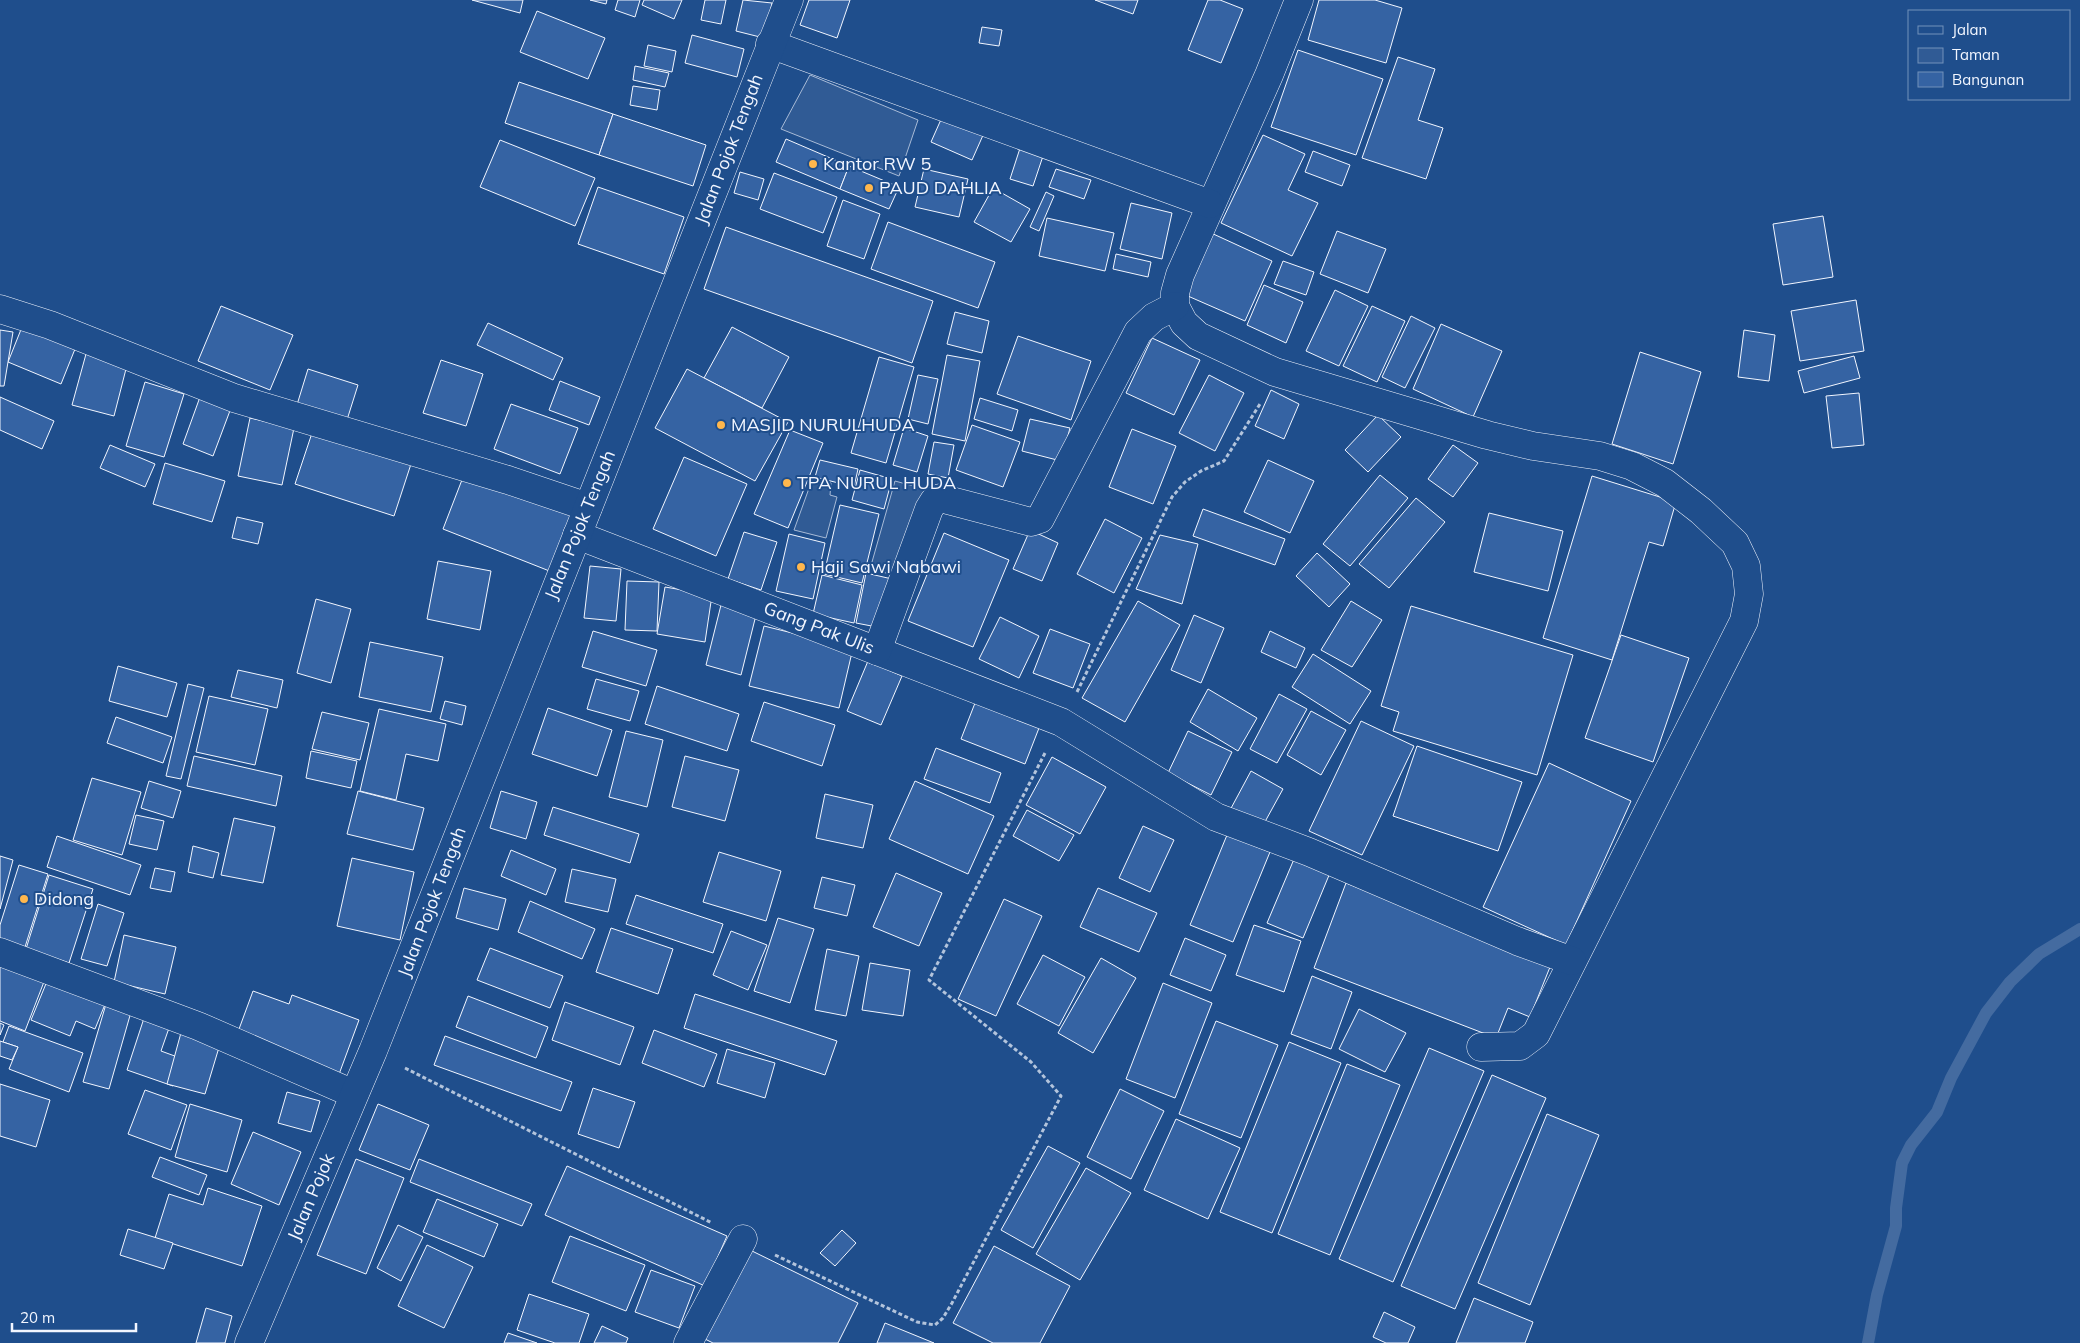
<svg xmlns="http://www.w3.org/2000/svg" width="2080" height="1343" font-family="Mulish,sans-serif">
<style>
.green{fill:#305b95;stroke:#a8bbd7}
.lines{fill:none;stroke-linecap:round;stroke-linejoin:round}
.stream{stroke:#446ba0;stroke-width:12}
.building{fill:#3563a3;stroke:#f2f6ff}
.street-casing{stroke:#f2f6ff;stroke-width:29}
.path{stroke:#b3c4dc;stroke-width:3;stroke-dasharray:4 2.5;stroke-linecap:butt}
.street{stroke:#1f4e8c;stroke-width:28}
.poi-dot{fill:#ffb74d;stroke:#1f4e8c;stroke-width:2}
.labels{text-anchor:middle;stroke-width:4;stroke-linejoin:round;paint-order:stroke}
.street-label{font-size:18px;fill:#f2f6ff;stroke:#1f4e8c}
.poi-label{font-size:18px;fill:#f2f6ff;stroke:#1f4e8c;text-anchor:start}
</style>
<rect width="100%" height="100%" fill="#1f4e8c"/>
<g class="green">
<path d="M810 75 918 120 899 176 781 129Z"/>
<path d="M812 480 831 483 830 495 837 497 826 538 794 530Z"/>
<path d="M895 481 928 490 898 576 870 569Z"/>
</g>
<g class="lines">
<path class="stream" d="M1868 1343 1877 1295 1896 1226V1208L1902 1163 1911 1145 1937 1112 1951 1078 1986 1013 2010 982 2039 954 2080 929"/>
</g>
<g class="building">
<path d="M472 0H523L520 13Z"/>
<path d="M590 0H607L606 4Z"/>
<path d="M618 0H640L635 17 615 10Z"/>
<path d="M644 0H682L674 19 642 5Z"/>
<path d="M705 0H726L721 24 701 20Z"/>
<path d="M743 0 772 3 764 38 736 31Z"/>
<path d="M809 0H850L837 38 800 25Z"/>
<path d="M1095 0H1138L1133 14Z"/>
<path d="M1208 0H1220L1243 9 1221 63 1188 50Z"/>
<path d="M1319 0H1375L1402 8 1386 63 1308 40Z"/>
<path d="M537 11 605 38 588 79 520 52Z"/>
<path d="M982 27 1002 30 999 46 979 43Z"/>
<path d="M692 35 744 49 737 77 685 63Z"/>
<path d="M648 45 676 51 672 72 644 66Z"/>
<path d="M1298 50 1383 79 1356 155 1271 127Z"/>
<path d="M1398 57 1435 69 1418 120 1443 128 1426 179 1362 158Z"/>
<path d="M635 66 669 73 665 87 633 80Z"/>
<path d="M519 82 613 114 599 155 505 123Z"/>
<path d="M633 86 660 90 657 110 630 105Z"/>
<path d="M613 114 706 145 693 186 599 155Z"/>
<path d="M943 115 984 133 972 160 931 142Z"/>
<path d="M1263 135 1305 154 1288 190 1318 203 1292 256 1221 223Z"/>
<path d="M786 139 849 166 840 189 776 162Z"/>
<path d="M1023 139 1046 147 1033 186 1010 179Z"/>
<path d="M500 140 595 178 575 226 480 187Z"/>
<path d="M1313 151 1350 165 1342 186 1305 172Z"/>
<path d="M849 166 899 187 889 209 840 189Z"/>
<path d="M924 169 968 179 959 217 915 207Z"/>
<path d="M1056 169 1091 180 1084 199 1049 187Z"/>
<path d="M740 172 764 179 758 200 734 193Z"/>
<path d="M774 173 837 197 823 233 760 209Z"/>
<path d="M598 187 684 217 664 274 578 244Z"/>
<path d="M993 188 1030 209 1011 242 974 222Z"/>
<path d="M1046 192 1054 196 1039 231 1030 227Z"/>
<path d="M843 200 880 214 864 259 827 246Z"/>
<path d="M1131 203 1172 213 1162 259 1120 249Z"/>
<path d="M1823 216 1833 277 1783 285 1773 224Z"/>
<path d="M1047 218 1114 233 1105 271 1039 256Z"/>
<path d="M888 222 995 262 978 308 871 269Z"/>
<path d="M726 227 933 301 912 363 704 289Z"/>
<path d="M1337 231 1386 249 1368 293 1320 274Z"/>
<path d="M1209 232 1272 261 1245 321 1181 293Z"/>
<path d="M1116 254 1151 262 1148 277 1113 269Z"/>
<path d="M1283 261 1314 272 1306 295 1274 284Z"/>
<path d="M1264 285 1303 302 1286 343 1247 325Z"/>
<path d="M1335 290 1368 306 1339 366 1306 351Z"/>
<path d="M1856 300 1864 351 1800 361 1791 311Z"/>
<path d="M221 306 293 335 270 390 198 361Z"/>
<path d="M1372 306 1405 321 1377 382 1343 366Z"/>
<path d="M955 312 989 321 982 353 947 344Z"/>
<path d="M1411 316 1435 328 1405 388 1382 377Z"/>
<path d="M24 322 77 344 61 384 8 362Z"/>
<path d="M488 323 563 358 553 380 477 345Z"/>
<path d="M1441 324 1502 351 1473 417 1413 389Z"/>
<path d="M732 327 789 357 762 408 704 378Z"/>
<path d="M0 330 13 332 4 386H0Z"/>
<path d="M1744 330 1775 335 1769 381 1738 377Z"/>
<path d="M1018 336 1091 361 1071 420 997 394Z"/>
<path d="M1152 338 1200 360 1174 415 1126 393Z"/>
<path d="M1640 352 1701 372 1673 464 1612 444Z"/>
<path d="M86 354 127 365 114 416 72 405Z"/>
<path d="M947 355 980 361 965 441 932 434Z"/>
<path d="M1854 356 1860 378 1804 393 1798 371Z"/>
<path d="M879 357 914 367 886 463 851 453Z"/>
<path d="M441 360 483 374 466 426 423 413Z"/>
<path d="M308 369 358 385 346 423 296 408Z"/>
<path d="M687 369 788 422 755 481 655 428Z"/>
<path d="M918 375 938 379 928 424 908 419Z"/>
<path d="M1209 375 1244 393 1215 451 1179 433Z"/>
<path d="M560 381 600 397 589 425 549 410Z"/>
<path d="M145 382 184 394 164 457 126 446Z"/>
<path d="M1271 390 1299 404 1284 439 1255 426Z"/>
<path d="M1859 393 1864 445 1832 448 1826 396Z"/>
<path d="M0 397 54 421 42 449 0 430Z"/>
<path d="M200 397 231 408 213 456 183 444Z"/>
<path d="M980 398 1018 410 1012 431 974 419Z"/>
<path d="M511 404 578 428 560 474 494 449Z"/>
<path d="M1378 415 1401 437 1368 472 1345 450Z"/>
<path d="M250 418 294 428 282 485 238 476Z"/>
<path d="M1030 419 1070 428 1061 461 1022 451Z"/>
<path d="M972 425 1020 442 1003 487 956 470Z"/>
<path d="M904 428 928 436 917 472 893 465Z"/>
<path d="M1132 429 1176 446 1153 504 1109 487Z"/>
<path d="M790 430 823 443 788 528 754 514Z"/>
<path d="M312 433 411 464 394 516 295 484Z"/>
<path d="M934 442 954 445 948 478 928 474Z"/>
<path d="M110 445 155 464 145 487 100 468Z"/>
<path d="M1453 445 1478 463 1453 497 1428 479Z"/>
<path d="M684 457 747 484 716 556 653 529Z"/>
<path d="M820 460 858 469 854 487 815 477Z"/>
<path d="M1268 460 1314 481 1290 533 1244 512Z"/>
<path d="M165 463 225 481 212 522 153 504Z"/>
<path d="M860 470 892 479 884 509 852 500Z"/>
<path d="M465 472 574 516 552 572 443 529Z"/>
<path d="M1380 475 1408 498 1350 566 1323 544Z"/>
<path d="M1592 476 1676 502 1663 546 1649 542 1612 660 1543 638Z"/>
<path d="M1416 498 1445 522 1389 588 1359 564Z"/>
<path d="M840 505 879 514 862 583 824 574Z"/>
<path d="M1203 509 1285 539 1275 565 1193 536Z"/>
<path d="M1489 513 1563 531 1548 591 1474 572Z"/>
<path d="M237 517 263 523 258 544 232 538Z"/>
<path d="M1105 519 1142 538 1114 593 1077 574Z"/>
<path d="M1030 530 1058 543 1042 581 1013 569Z"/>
<path d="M744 532 777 542 761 590 728 579Z"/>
<path d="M944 533 1009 560 973 647 908 621Z"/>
<path d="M789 534 825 543 813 599 776 591Z"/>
<path d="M1160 535 1198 544 1182 604 1136 589Z"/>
<path d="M1317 553 1350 584 1329 607 1296 576Z"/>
<path d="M438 561 491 571 480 630 427 619Z"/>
<path d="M590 566 621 569 616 621 584 618Z"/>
<path d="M866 573 892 579 882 628 856 623Z"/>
<path d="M822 575 862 585 854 623 813 614Z"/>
<path d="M627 581 659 582 657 631 625 630Z"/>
<path d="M665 587 712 595 705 642 657 634Z"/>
<path d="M316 599 351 609 331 683 297 673Z"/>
<path d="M1138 601 1180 625 1125 722 1082 698Z"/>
<path d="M1351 601 1382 620 1352 667 1321 650Z"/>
<path d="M721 605 756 615 741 675 706 665Z"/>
<path d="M1411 606 1573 655 1537 775 1393 731 1399 712 1381 706Z"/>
<path d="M1194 615 1224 628 1201 683 1171 670Z"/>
<path d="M1000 617 1039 636 1019 678 979 659Z"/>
<path d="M764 626 853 648 839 708 749 686Z"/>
<path d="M1050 629 1090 644 1073 688 1033 673Z"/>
<path d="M593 631 657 650 646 686 582 667Z"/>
<path d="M1270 631 1305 648 1296 668 1261 652Z"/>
<path d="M1621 635 1689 658 1653 762 1585 738Z"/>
<path d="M370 642 443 657 431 712 359 697Z"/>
<path d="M1313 654 1371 691 1350 724 1292 687Z"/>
<path d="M868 661 902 676 881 725 847 711Z"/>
<path d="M118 666 177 683 167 717 109 701Z"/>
<path d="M238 670 283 680 277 708 231 697Z"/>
<path d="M596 679 639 691 630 721 587 709Z"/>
<path d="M188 684 204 688 181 779 166 776Z"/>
<path d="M657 686 739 714 727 751 645 724Z"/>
<path d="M1208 689 1257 718 1238 751 1190 722Z"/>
<path d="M1279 694 1307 709 1277 763 1250 749Z"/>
<path d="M209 696 268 709 255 765 196 752Z"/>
<path d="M445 701 466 706 462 725 440 719Z"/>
<path d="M764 702 835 725 822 766 751 741Z"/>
<path d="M975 703 1039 728 1025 764 961 739Z"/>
<path d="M548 708 612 730 597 776 532 754Z"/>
<path d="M379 709 446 724 438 761 406 754 396 800 360 791Z"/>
<path d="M1311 711 1346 730 1321 775 1287 755Z"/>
<path d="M322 712 369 723 360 760 312 749Z"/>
<path d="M116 717 172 737 163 763 107 743Z"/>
<path d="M1361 721 1414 746 1362 855 1309 831Z"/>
<path d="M626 731 663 740 647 807 609 797Z"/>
<path d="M1188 731 1232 752 1211 795 1168 773Z"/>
<path d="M1417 746 1522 782 1498 851 1393 816Z"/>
<path d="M936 748 1001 773 990 803 924 779Z"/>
<path d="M311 751 357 761 351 788 306 778Z"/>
<path d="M194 756 282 776 276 806 187 786Z"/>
<path d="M685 756 739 770 725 821 672 807Z"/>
<path d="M1052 757 1106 787 1080 834 1026 805Z"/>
<path d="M1549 763 1631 801 1566 945 1483 907Z"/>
<path d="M1251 771 1283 789 1261 829 1229 812Z"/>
<path d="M92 778 141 792 122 855 73 840Z"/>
<path d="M149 781 181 791 173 818 141 808Z"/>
<path d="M915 781 994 816 968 874 889 839Z"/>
<path d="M358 791 424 808 413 850 347 834Z"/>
<path d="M501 791 537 802 526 839 490 828Z"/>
<path d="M825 794 873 805 863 848 816 838Z"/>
<path d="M553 807 639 834 630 863 544 835Z"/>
<path d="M1027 810 1074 835 1059 861 1013 836Z"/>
<path d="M136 815 164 821 157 850 129 844Z"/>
<path d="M234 818 275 827 263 883 221 875Z"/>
<path d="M1143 826 1174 840 1150 892 1119 878Z"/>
<path d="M1227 835 1270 852 1233 942 1190 925Z"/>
<path d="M57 836 141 865 130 895 47 867Z"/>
<path d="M193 846 219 853 213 878 188 872Z"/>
<path d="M511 850 556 869 546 895 501 876Z"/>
<path d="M719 852 781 871 766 921 703 902Z"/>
<path d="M1297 852 1332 868 1303 938 1267 923Z"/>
<path d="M0 856 13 860 0 909Z"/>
<path d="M352 858 414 872 400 940 337 926Z"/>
<path d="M19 865 48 874 25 947 0 940V925Z"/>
<path d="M155 868 175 872 171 892 150 888Z"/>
<path d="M572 869 616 879 608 912 565 902Z"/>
<path d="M896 873 942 893 919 946 873 927Z"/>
<path d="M49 875 93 889 69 963 26 949Z"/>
<path d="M822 877 855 885 847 916 814 908Z"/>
<path d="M1346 883 1552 962 1530 1017 1508 1008 1496 1038 1314 968Z"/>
<path d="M464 888 506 899 498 930 456 918Z"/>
<path d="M1098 888 1157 913 1139 952 1080 927Z"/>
<path d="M636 895 723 924 713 953 626 924Z"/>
<path d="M1004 899 1042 916 996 1016 958 999Z"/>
<path d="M530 901 595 929 582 959 518 932Z"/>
<path d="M98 904 124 913 107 966 81 959Z"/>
<path d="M778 918 814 929 790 1003 754 991Z"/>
<path d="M1254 925 1301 941 1284 992 1236 975Z"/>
<path d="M611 928 673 949 658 994 596 972Z"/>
<path d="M731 931 767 945 748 990 713 975Z"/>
<path d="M124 935 176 947 165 994 114 982Z"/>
<path d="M1185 938 1226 955 1211 991 1170 975Z"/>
<path d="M490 948 563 976 550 1008 477 980Z"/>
<path d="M827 949 859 956 846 1016 815 1010Z"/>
<path d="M1043 955 1085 977 1059 1026 1017 1004Z"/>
<path d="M0 956 47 974 25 1031 0 1021Z"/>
<path d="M1101 958 1136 978 1093 1053 1058 1033Z"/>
<path d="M870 963 910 970 903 1016 862 1010Z"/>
<path d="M50 974 108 997 95 1029 76 1021 70 1036 31 1020Z"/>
<path d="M1312 976 1352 992 1331 1049 1291 1034Z"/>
<path d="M1163 983 1212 1003 1175 1098 1126 1079Z"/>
<path d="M253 991 289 1004 292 995 359 1020 338 1077 235 1040Z"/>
<path d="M695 994 837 1041 825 1075 684 1028Z"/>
<path d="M468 996 548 1027 536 1058 456 1027Z"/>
<path d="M565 1002 634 1027 620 1065 552 1040Z"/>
<path d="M106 1004 131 1012 109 1089 83 1082Z"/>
<path d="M147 1009 169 1028 161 1051 183 1059 173 1086 127 1070Z"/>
<path d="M1359 1009 1406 1033 1385 1072 1339 1049Z"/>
<path d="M1216 1021 1278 1045 1241 1138 1179 1114Z"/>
<path d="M0 1023 4 1025 0 1035Z"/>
<path d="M9 1026 83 1053 69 1092 9 1069 18 1047 3 1042Z"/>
<path d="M182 1029 220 1044 205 1094 167 1084Z"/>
<path d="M654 1030 717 1054 704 1087 642 1063Z"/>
<path d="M445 1036 572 1082 561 1111 434 1065Z"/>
<path d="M0 1041 18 1047 12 1060 0 1056Z"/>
<path d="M1289 1042 1341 1063 1272 1233 1220 1212Z"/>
<path d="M1429 1048 1484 1071 1393 1282 1339 1259Z"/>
<path d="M727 1049 775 1063 765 1098 717 1083Z"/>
<path d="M1347 1064 1400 1085 1330 1255 1278 1234Z"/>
<path d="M1492 1075 1546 1098 1455 1309 1401 1286Z"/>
<path d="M0 1084 50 1100 36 1147 0 1136Z"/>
<path d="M593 1088 635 1102 619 1148 578 1134Z"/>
<path d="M1120 1089 1164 1111 1131 1179 1087 1157Z"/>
<path d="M145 1090 187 1105 171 1150 128 1134Z"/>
<path d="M287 1092 320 1101 311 1132 278 1123Z"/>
<path d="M190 1104 242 1120 227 1172 175 1157Z"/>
<path d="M378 1104 429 1125 410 1170 359 1150Z"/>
<path d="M1547 1114 1599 1135 1530 1305 1478 1283Z"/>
<path d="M1176 1119 1240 1148 1208 1219 1144 1190Z"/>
<path d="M253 1132 301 1152 279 1205 231 1184Z"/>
<path d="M1048 1146 1080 1163 1033 1248 1001 1230Z"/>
<path d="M160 1157 207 1175 199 1195 152 1177Z"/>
<path d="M356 1159 404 1178 366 1274 317 1255Z"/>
<path d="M419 1159 532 1204 522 1226 410 1182Z"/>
<path d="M567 1166 727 1236 705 1286 545 1215Z"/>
<path d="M1086 1168 1131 1193 1080 1280 1036 1254Z"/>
<path d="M208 1188 262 1206 242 1266 155 1238 169 1194 203 1205Z"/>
<path d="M437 1199 498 1224 484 1257 423 1232Z"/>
<path d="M398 1225 423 1237 401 1281 377 1268Z"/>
<path d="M128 1229 173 1243 164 1269 120 1255Z"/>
<path d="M842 1230 856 1243 835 1266 820 1253Z"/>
<path d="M570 1236 645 1265 626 1311 552 1282Z"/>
<path d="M427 1245 473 1267 444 1328 398 1306Z"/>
<path d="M994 1246 1070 1286 1040 1343H993L953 1323Z"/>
<path d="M750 1250 858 1303 838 1343H713L705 1339Z"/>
<path d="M651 1270 695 1286 679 1328 635 1312Z"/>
<path d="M529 1294 589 1314 579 1343H555L517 1330Z"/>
<path d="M1474 1298 1533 1322 1525 1343H1456Z"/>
<path d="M206 1308 232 1316 225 1343H196Z"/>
<path d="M1384 1312 1415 1327 1408 1343H1386L1373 1337Z"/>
<path d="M885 1323 934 1343H877Z"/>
<path d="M602 1326 628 1338 626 1343H594Z"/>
<path d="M508 1333 537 1343H504Z"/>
</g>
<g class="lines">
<g class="street-casing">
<g id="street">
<path d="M1299 0 1269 75 1180 275 1175 293V306L1184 323 1198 336 1275 372 1487 435 1533 446 1600 456 1632 466 1665 483 1701 511 1735 543 1746 566 1749 594 1744 621 1536 1034 1520 1046 1481 1047"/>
<path d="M770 44 1210 204"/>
<path d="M0 309 50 325 234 398 508 480 588 507"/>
<path d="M577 535 1061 722 1216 817 1309 852 1517 941 1572 961"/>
<path d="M877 651 929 509 934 501 940 498 1031 522 1040 519 1138 332 1154 317 1175 306"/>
<path d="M0 952 198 1026 354 1094"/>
<path d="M249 1343 373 1051 789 0"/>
<path d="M688 1343 743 1239"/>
</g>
</g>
<g class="path">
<path d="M1077 692 1172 497 1185 482 1201 471 1224 461 1260 404"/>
<path d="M405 1068 712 1223"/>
<path d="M775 1255 917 1322 935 1325 943 1318 952 1303 1061 1096 1031 1062 929 980 1045 753"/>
</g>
<use href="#street" class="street"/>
</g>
<g class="poi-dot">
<circle cx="813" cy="164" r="5"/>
<circle cx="869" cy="188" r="5"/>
<circle cx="721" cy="425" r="5"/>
<circle cx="787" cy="483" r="5"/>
<circle cx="801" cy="567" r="5"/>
<circle cx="24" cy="899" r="5"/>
</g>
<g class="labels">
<g class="street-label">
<text transform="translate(729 149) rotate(-69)" y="6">Jalan Pojok Tengah</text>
<text transform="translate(580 525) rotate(-68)" y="6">Jalan Pojok Tengah</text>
<text transform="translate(819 628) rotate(21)" y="6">Gang Pak Ulis</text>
<text transform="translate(432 902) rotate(-69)" y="6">Jalan Pojok Tengah</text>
<text transform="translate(311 1197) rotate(-67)" y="6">Jalan Pojok</text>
</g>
<g class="poi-label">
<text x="823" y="170">Kantor RW 5</text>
<text x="879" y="194">PAUD DAHLIA</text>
<text x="731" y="431">MASJID NURULHUDA</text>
<text x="797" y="489">TPA NURUL HUDA</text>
<text x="811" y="573">Haji Sawi Nabawi</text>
<text x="34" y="905">Didong</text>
</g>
</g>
<rect x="1908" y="10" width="162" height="90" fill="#1f4e8c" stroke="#7391ba"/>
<rect x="1918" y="26" width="25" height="8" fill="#1f4e8c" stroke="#7391ba"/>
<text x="1952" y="35" font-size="15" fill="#f2f6ff">Jalan</text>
<rect x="1918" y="48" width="25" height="15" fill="#305b95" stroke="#7391ba"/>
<text x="1952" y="60" font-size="15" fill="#f2f6ff">Taman</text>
<rect x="1918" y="72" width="25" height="15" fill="#3563a3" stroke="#7391ba"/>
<text x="1952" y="85" font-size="15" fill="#f2f6ff">Bangunan</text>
<path d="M12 1323v8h124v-8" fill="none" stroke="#f2f6ff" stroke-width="2.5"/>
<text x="20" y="1323" font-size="15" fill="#f2f6ff" stroke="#1f4e8c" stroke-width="4" paint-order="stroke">20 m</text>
</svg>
